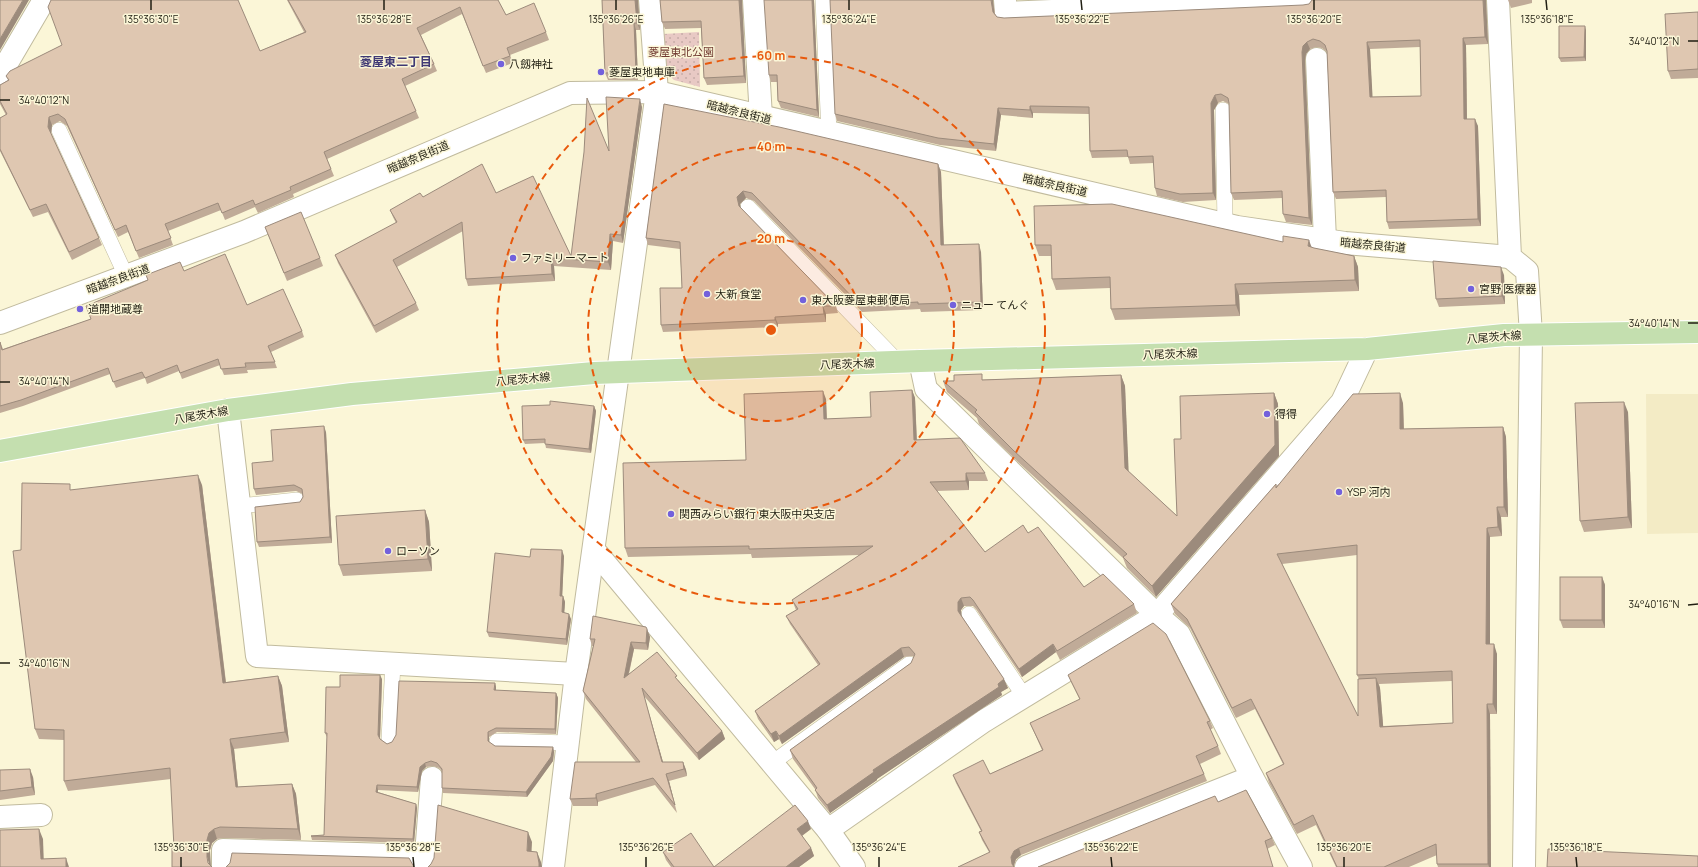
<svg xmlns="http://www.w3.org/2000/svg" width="1698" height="867" font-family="Manrope,'Noto Sans JP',sans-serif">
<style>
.built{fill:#f3ebc5}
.green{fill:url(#green-dots)}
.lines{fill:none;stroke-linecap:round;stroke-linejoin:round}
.service-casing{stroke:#c1bb9e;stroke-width:16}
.minor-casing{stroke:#c1bb9e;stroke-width:24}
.tertiary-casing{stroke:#c1bb9e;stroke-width:24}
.primary-casing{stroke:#fff;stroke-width:24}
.service{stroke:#fff;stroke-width:15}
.minor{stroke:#fff;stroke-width:22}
.tertiary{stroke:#fff;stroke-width:22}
.primary{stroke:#c4dfaf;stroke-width:22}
.wall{fill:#c0ab98;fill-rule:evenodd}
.shaded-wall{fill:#9c8b7c}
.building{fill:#dfc7b1;stroke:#9c8b7c;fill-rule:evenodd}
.ticks{fill:none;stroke:#211f13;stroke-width:1.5}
.ring{fill:none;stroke:#e8590c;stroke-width:2;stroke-dasharray:7 5}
.poi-dot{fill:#7361dc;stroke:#fbf6d7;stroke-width:1.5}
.labels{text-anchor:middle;stroke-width:3;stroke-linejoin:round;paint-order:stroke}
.park-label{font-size:11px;fill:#703931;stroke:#fbf6d7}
.poi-label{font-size:11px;fill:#211f13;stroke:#fbf6d7;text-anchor:start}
.street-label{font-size:11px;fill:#211f13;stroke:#fbf6d7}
.neighbourhood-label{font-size:12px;font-weight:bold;fill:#3f3874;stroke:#fbf6d7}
.ticks-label{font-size:10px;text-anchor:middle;fill:#211f13;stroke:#fbf6d7;stroke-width:3;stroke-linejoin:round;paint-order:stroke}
.centre{fill:#e8590c;stroke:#fbf6d7;stroke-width:2}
.ring-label{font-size:12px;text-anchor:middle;font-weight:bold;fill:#e8590c;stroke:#fbf6d7;stroke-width:3;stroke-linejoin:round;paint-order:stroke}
</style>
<defs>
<pattern id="green-dots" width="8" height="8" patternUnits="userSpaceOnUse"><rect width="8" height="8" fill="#e8c9c4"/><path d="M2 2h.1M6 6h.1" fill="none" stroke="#c7aca8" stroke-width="1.8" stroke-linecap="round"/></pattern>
</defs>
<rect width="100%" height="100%" fill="#fbf6d7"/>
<path class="built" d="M1646 394H1698V533L1647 534Z"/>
<path class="green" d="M699 32 700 87 674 80 664 71 663 34Z"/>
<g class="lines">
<g class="service-casing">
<g id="service">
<path d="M823 0 829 133"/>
<path d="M1223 110 1225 224"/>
<path d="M59 130 126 276"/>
<path d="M748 207 898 362"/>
<path d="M239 506 297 500"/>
<path d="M969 614 1024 696"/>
<path d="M389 739 393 663"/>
<path d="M497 741 568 743"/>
<path d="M772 763 909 664"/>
</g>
</g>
<g class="minor-casing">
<g id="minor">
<path d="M754 0 761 117"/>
<path d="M1005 0 1006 13 1305 0"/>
<path d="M1498 0 1510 257 1527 271 1531 335"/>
<path d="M1317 59 1325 240"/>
<path d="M0 75 44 0"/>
<path d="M0 323 244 232 570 93 657 92 1237 227 1345 243 1510 257"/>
<path d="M920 361 926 389 1157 615 1179 634 1252 777 1301 867"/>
<path d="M228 410 257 656 576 674"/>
<path d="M594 550 828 830 854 867"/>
<path d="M0 817 41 815"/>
<path d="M828 830 984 721 1157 615 1342 402 1367 349"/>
<path d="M223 867V850L426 856"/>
<path d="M425 867 432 778"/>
<path d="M553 867 576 674 657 92 650 0"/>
<path d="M1026 867 1252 777"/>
</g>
</g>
<g class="tertiary-casing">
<path id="tertiary" d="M1524 867 1531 335"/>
</g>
<g class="primary-casing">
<path id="primary" d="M0 451 228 410 352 394 594 373 920 361 1367 349 1504 335 1698 332"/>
</g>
<use href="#service" class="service"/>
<use href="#minor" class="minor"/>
<use href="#tertiary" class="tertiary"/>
<use href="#primary" class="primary"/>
</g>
<g class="wall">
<path d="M287 0H498L506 15 546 32 549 40 510 55 513 63 486 73 462 14 421 35 434 64 437 71 405 86 419 118 327 159 334 176 293 194 294 197 258 213 255 207 225 220 221 210 168 231 173 245 139 258 128 232 118 237 67 126 60 121 52 125 51 133 99 238 102 245 72 260 48 212 33 217 0 151V118L6 115 0 104V85L8 80 6 76 62 45 260 51 304 32Z"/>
<path d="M602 0H638L640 30H636L638 80H608L605 73Z"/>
<path d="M660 0H742L746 83 707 85 704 78 701 28 665 29 662 22Z"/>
<path d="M814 0 819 117 781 108 778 101 777 82H771L769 75Z"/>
<path d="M1486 0 1488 44 1466 45 1467 119 1478 126 1481 226 1389 229 1387 222 1386 197 1336 199 1333 192 1327 52 1322 48 1316 47 1310 49 1306 54 1305 60 1312 225 1286 222 1283 214 1282 198 1234 200 1231 193 1229 104 1223 101 1218 103 1214 110 1216 200 1183 202 1157 196 1155 188 1154 163 1130 164 1128 157 1092 158 1090 151 1089 114 1033 113V118L1001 115 996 151 940 145 837 121 835 114 993 1 995 14 997 17 1004 18ZM1420 47 1421 96 1372 97 1370 49Z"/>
<path d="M1508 0H1532V3L1511 8Z"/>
<path d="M1698 12V78L1671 79 1668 71Z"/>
<path d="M1586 30V61L1561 62 1559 58Z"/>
<path d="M664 104 938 164 941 172 944 245 981 252 983 310 921 312 920 309 862 312 754 201 746 198 740 204V207L836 306 838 313 826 314V322L778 324V327L663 332 661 325 682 288 680 249 648 245 646 238Z"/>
<path d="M642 107 623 243 613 241 611 270 554 266 555 281 468 286 466 279 463 231 397 267 416 303 419 310 376 333 338 263 335 255 396 223 393 217 390 210 423 197 496 193 571 256 609 151Z"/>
<path d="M265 227 320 258 323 266 287 281Z"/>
<path d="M1283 242 1354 256 1358 267 1359 291 1239 295 1240 316 1115 320 1111 309 1110 288 1056 290 1052 279 1051 256H1039L1035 245Z"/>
<path d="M184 271 247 305 302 331 304 337 271 352 277 368 247 370 248 373 224 375 220 365 182 379 179 371 147 384 145 378 116 388 110 374 23 406 0 413V342L3 349 91 319Z"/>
<path d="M1504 275 1505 304 1439 307 1436 299Z"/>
<path d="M1121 375 1125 386 1128 471 1177 516 1181 439 1274 393 1278 404 1279 456 1156 597 1127 568 1123 558 1018 462 979 424 977 418 947 392 943 381Z"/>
<path d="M912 390 915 398 917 440 985 473 988 481H969V490L936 491 985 552 1028 533 1084 587 1134 604 1137 613 1060 660 1056 652 1022 677 976 609 973 606H964L961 610V615L1008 688 1001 692 1002 695 877 779V780L830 813 818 798 815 789 793 759 790 750 911 663 914 657 912 656 904 657 782 744 779 739 774 742 758 719 755 711 818 665 790 624 786 616 796 610 792 600 860 555 752 558 751 554 628 557 625 548 746 460 826 399 827 419 871 417Z"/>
<path d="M1403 403 1404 429 1503 427 1506 437 1508 517H1501L1502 536 1490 537V644L1497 654V714H1490L1491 867H1438L1437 864V855L1409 867H1336L1316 825 1297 834 1269 783 1266 773 1283 764 1255 709 1236 718 1190 628 1175 614 1171 604 1276 484V486ZM1357 555V675L1359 679 1358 716 1282 564ZM1452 681 1453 723 1383 726 1380 688 1379 684Z"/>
<path d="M594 406 596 411 591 453 546 448 545 443 525 444 523 440Z"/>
<path d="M1628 412 1632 528 1584 532 1580 521Z"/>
<path d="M326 432 332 543 259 547 257 542 300 502 303 497V494L296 491 256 495 254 489 273 461Z"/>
<path d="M202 485 226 682 278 676 282 686 289 742 234 749 238 787 292 784 296 794 301 840 223 838 217 839 212 843 210 850 174 848 171 779 68 791 64 781V740L39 739 35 729 72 490Z"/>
<path d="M425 510 429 522 432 571 343 576 339 565Z"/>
<path d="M564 556 562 596H563L565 602 564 613 571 619 567 645 489 637 487 632 530 557Z"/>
<path d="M1602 577 1605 585V628H1563L1560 620Z"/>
<path d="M647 629 650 637 648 650 634 649 629 674 678 680 722 731 725 739 699 760 644 696 663 762H683L686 770 687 776 669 781 677 813 655 785 598 802V806H573L570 799 636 762 586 699 583 691 593 646H592L590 639Z"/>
<path d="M1068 675 1210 721 1213 728 1210 730 1218 746 1221 754 1200 764 1207 781 1021 855 1016 859 1014 865 989 852 982 840 979 832 981 831 956 783 953 775 990 774 1042 750 1033 730 1030 723 1080 700 1071 682Z"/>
<path d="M382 679 380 739 387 744 392 742 495 683 496 687V691L556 693 558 698 556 734 497 732 489 737V742L495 746 553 747 554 752 553 761 527 797 443 793 442 788V771L439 768 433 766 426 767 422 771 418 792 378 790V792L416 804 417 808 414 843 312 840 311 836 324 835 327 737 325 733 340 687Z"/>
<path d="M0 770 33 777 35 795 0 800Z"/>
<path d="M1218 802 1272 838 1275 845 1267 849Z"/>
<path d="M811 829 802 836 811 848 814 856 799 867H671L666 860 663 852 714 867Z"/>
</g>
<g class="shaded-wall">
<path d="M23 0H29L0 50V39Z"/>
<path d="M635 0H638L640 30 637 23Z"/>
<path d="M739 0H742L746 83 744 76Z"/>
<path d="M812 0H814L819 117 817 110Z"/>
<path d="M991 0H993L995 20 993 12Z"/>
<path d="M1483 0H1486L1488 44 1485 37Z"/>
<path d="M634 23 636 30 638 80 636 72Z"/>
<path d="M1585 26 1586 30V61L1584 57Z"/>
<path d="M1463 38 1466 45 1467 126 1464 119Z"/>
<path d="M1307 42 1310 49 1306 54 1305 60 1312 225 1309 218 1302 52 1303 46Z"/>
<path d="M1367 42 1370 49 1373 105 1370 97Z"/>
<path d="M1215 95 1218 103 1214 110 1216 200 1213 193 1211 103Z"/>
<path d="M640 99 642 107 623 243 621 235Z"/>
<path d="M1030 106 1033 113V118L1030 110Z"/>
<path d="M998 108 1001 115 996 151 994 144Z"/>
<path d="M49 117 52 125 51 134 48 127Z"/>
<path d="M1475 119 1478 126 1481 226 1478 219Z"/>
<path d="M938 164 941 172 944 253 941 245Z"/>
<path d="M743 191 746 198 740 204 742 213 739 206 737 197Z"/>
<path d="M610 234 613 241 611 270 608 262Z"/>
<path d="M1309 240 1313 251 1308 246Z"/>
<path d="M979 244 981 252 983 310 981 302Z"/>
<path d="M1354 256 1358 267 1359 291 1355 280Z"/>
<path d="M551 258 554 266 555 281 552 274Z"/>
<path d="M1501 267 1504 275 1505 304 1502 296Z"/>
<path d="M1235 284 1239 295 1240 316 1236 305Z"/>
<path d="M823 306 826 314V322L824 314Z"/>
<path d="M775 317 778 324V327L775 320Z"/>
<path d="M1121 375 1125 386 1129 479 1125 468Z"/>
<path d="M912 390 915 398 917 449 914 440Z"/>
<path d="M823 391 826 399 827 427 824 419Z"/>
<path d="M1274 393 1278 404 1279 456 1156 597 1152 586Z"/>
<path d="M1400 393 1403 403 1404 439 1400 429Z"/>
<path d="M1624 402 1628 412 1632 528 1628 517Z"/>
<path d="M594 406 596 411 591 453 589 449Z"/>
<path d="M324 426 326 432 332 543 330 537Z"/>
<path d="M1503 427 1506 437 1508 517 1504 507Z"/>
<path d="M966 473 969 481V490L966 481Z"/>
<path d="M198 475 202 485 227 693 223 683Z"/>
<path d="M1497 507 1501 517 1502 536 1498 527Z"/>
<path d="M425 510 429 522 432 571 428 559Z"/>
<path d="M1487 528 1490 537V654L1486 644Z"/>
<path d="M562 550 564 556 562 601 560 596Z"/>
<path d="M1602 577 1605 585V628L1602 620Z"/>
<path d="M563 596 565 602 564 617 562 612Z"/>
<path d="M961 598 964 606 961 610 962 619 958 611V602Z"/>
<path d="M569 614 571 619 567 645 566 639Z"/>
<path d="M647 629 650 637 648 650 646 643Z"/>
<path d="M631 642 634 649 626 685 624 678Z"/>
<path d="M1053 644 1056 652 1022 677 1019 669Z"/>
<path d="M1494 644 1497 654V714L1493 704Z"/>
<path d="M901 648 904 657 782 744 779 736Z"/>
<path d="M380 675 382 679 380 739 381 743 378 735Z"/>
<path d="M278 676 282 686 289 742 285 732Z"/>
<path d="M1376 678 1380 688 1384 736 1380 727Z"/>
<path d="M1004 679 1008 688 1001 692 1002 695 877 779V780L830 813 827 805 873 770Z"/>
<path d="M495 683 496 687V695L494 690Z"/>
<path d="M642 688 644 696 665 769 662 762Z"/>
<path d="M556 693 558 698 556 734 555 729Z"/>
<path d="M1487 704 1490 714 1491 867H1489L1488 864Z"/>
<path d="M722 731 725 739 699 760 697 753Z"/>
<path d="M776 731 779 739 774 742 771 734Z"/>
<path d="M488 732 489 737V746L488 741Z"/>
<path d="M230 739 234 749 239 798 236 787Z"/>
<path d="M553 747 554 752 553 761 527 797 526 792Z"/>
<path d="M683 762 686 770 687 776 684 769Z"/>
<path d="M425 763 426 767 422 771 418 792 417 787 420 767Z"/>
<path d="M30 769 33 777 35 795 32 787Z"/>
<path d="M666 774 669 781 677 813 675 805Z"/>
<path d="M292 784 296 794 301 840 298 829Z"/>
<path d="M377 785 378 790 377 796 376 792Z"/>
<path d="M596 794 598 802V806L596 798Z"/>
<path d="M416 804 417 808 414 843 413 839Z"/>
<path d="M808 821 811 829 800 837 797 829Z"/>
<path d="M39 829 43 839 44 867 41 859Z"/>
<path d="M214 829 217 839 212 843 210 850 211 867H210L207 857V840L209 833Z"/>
<path d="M528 832 532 842 531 862 527 851Z"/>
<path d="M811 848 814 856 799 867H786Z"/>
<path d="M1019 848 1021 855 1016 859 1014 865V867L1012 864 1011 857 1014 851Z"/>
<path d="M537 852 541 862 542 867H539Z"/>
<path d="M66 858 69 867H66Z"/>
</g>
<g class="building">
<path d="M0 0H23L0 39Z"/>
<path d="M51 0H238L260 51 306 32 288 0H498L506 15 534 3 546 32 507 48 510 56 483 66 460 7 417 28 434 64 402 79 416 111 324 152 331 169 290 187 291 190 255 205 253 200 222 213 218 203 165 224 171 238 136 251 126 225 115 230 65 119 58 114 49 117 48 127 99 238 69 252 46 204 30 210 0 149V118L7 114 0 101V85L9 80 6 76 10 71 62 45 48 7Z"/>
<path d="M602 0H635L637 23H634L636 72 605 73Z"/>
<path d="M660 0H739L744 76 704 78 701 21 662 22Z"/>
<path d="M764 0H812L817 110 778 101 777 75H769Z"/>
<path d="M830 0H991L993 12 997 17 1004 18 1303 5 1309 4 1312 0H1483L1485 37 1463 38 1464 119H1475L1478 219 1387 222 1386 190 1333 192 1327 51 1325 45 1320 41 1313 39 1307 42 1303 46 1302 52 1309 218 1283 214 1282 191 1231 193 1229 103 1228 98 1221 94 1215 95 1211 103 1213 193 1180 194 1155 188 1153 156 1128 157 1127 150 1090 151 1089 107 1030 106V110L998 108 994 144 938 138 835 114ZM1420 40 1421 96 1370 97 1367 42Z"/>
<path d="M1698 12V69L1668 71 1665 14Z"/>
<path d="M1559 26H1585L1584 57 1559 58Z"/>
<path d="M606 97 640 99 621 235 610 234 608 262 551 258 552 274 466 279 462 222 393 260 416 303 374 326 335 255 397 222 390 210 420 193 423 197 482 164 496 193 533 176 571 256 584 152 587 98 609 151Z"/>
<path d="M664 104 779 127 938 164 941 245 979 244 981 302 918 304V302L860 305 752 193 743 191 737 197 739 206 836 306H823L824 314 775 317V320L661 325 660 288H682L680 242 646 238Z"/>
<path d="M1112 204 1283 242V236L1309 240 1308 246 1314 248 1354 256 1355 280 1235 284 1236 305 1111 309 1110 277 1052 279 1051 245H1035L1034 206Z"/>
<path d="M301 212 320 258 284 273 265 227Z"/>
<path d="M225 254 247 305 283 289 302 331 268 346 275 362 245 363 246 367 221 369 218 359 180 373 177 365 145 378 142 372 113 382 108 368 21 400 0 406V342L2 350 91 319 86 306 148 280 146 275 180 262 184 271Z"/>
<path d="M1433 261 1501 267 1502 296 1436 299Z"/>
<path d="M982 374V380L1121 375 1125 468 1177 516 1174 439H1181L1180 396 1274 393 1275 445 1152 586 1123 557 1127 554 1014 451 975 412 977 410 943 381H954V375Z"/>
<path d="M912 390 914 440 960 438 985 473H966V481L930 482 985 552 1023 525 1028 533 1038 527 1084 587 1103 574 1134 604 1057 651 1053 644 1019 669 973 600 970 597 961 598 958 602V611L1004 679 998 684 999 687 873 770 874 772 827 805 815 790 817 788 790 750 911 663 915 654 909 647 901 648 779 736 776 731 771 734 755 711 820 664 786 616 798 609 792 600 873 546 749 549V546L625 548 623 463 746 460 744 394 823 391 824 419 871 417 870 392Z"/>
<path d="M1400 393V429L1503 427 1504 507H1497L1498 527 1487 528 1486 644H1494L1493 704H1487L1488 864H1437L1436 844 1384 867H1337L1313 815 1294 825 1266 773 1284 764 1251 699 1232 708 1187 619 1171 604 1276 484V488L1353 394ZM1357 545V675L1452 671 1453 723 1380 727 1376 678 1358 679V716L1277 554Z"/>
<path d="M550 401 594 406 589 449 545 444V439L523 440 522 406 550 405Z"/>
<path d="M1624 402 1628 517 1580 521 1575 403Z"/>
<path d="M324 426 330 537 257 542 255 507 300 502 303 497 302 489 294 485 254 489 252 463 273 461 271 430Z"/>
<path d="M198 475 223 683 278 676 285 732 230 739 236 787 292 784 298 829 220 827 214 829 209 833 207 840V857L208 863 212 867H172V848H174L170 768 64 781V730L35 729 13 551 21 550 22 483 70 484V490Z"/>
<path d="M425 510 428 559 339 565 336 516Z"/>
<path d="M531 549 562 550 560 596H563L562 612 569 614 566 639 487 632 495 553 530 557Z"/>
<rect x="1560" y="577" width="42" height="43"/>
<path d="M593 616 646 627 647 629 646 643 631 642 624 678 657 652 677 676 675 677 722 731 697 753 642 688 662 762H683L684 769 666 774 675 805 653 778 596 794V798L570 799 575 762H640L583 691 595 639H590Z"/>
<path d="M1153 623 1166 634 1210 721 1207 722 1218 746 1196 756 1204 774 1019 848 1014 851 1011 857 1012 864 1014 867H958L990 852 979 832 982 831 953 775 983 760 990 774 1043 750 1030 723 1080 699 1068 675Z"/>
<path d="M340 675H380L378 735 380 739 387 744 392 742 396 735 399 681 495 683 494 690 556 693 555 729 496 728 488 732V741L495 746 553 747 551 757 526 792 442 788V769L437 763 431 761 425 763 420 767 417 787 377 785 376 792 416 804 413 839 311 836 324 835 327 733H325L326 687H340Z"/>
<path d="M30 769 32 787 0 791V770Z"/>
<path d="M1246 790 1272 838 1265 841 1273 867H1038L1215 796 1218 802Z"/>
<path d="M438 805 528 832 527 851 537 852 539 863V867H428L431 864 434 858Z"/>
<path d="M795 805 808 821 797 829 811 848 786 867H674L663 852 691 833 714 867Z"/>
<path d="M39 829 41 859 66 858V867H0V830Z"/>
<path d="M1548 849 1698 856V867H1547Z"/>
<path d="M232 853 409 858 414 867H226L230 863Z"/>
</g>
<path class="ticks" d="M151 0V10M384 0V10M616 0V10M849 0V10M1081 0 1082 10M1314 0V10M1546 0 1547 10M1688 41H1698M0 100H10M1688 323H1698M0 382H10M1688 605 1698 604M0 663H10M181 857V867M413 857 414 867M646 857V867M879 857V867M1111 857 1112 867M1344 857V867M1576 857 1577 867"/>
<circle cx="771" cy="330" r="91" fill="#e8590c" fill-opacity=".12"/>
<g class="ring">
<circle cx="771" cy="330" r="91"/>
<circle cx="771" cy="330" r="183"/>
<circle cx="771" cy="330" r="274"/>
</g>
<g class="poi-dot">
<circle cx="501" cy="64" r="4"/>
<circle cx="601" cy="72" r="4"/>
<circle cx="513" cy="258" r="4"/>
<circle cx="1471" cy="289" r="4"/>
<circle cx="707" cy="294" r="4"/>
<circle cx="803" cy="300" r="4"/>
<circle cx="953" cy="305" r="4"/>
<circle cx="80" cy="309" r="4"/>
<circle cx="1267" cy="414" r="4"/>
<circle cx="1339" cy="492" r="4"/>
<circle cx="671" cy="514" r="4"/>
<circle cx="388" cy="551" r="4"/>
</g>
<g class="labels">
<g class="park-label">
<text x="681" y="56">菱屋東北公園</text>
</g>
<g class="poi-label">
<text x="509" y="68">八劔神社</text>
<text x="609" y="76">菱屋東地車庫</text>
<text x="521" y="262">ファミリーマート</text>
<text x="1479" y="293">宮野 医療器</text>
<text x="715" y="298">大新 食堂</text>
<text x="811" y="304">東大阪菱屋東郵便局</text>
<text x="961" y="309">ニュー てんぐ</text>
<text x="88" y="313">道開地蔵尊</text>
<text x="1275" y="418">得得</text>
<text x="1347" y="496">YSP 河内</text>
<text x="679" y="518">関西みらい銀行 東大阪中央支店</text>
<text x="396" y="555">ローソン</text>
</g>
<g class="street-label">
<text transform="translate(739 112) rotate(14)" y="4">暗越奈良街道</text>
<text transform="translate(418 157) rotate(-23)" y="4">暗越奈良街道</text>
<text transform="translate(1055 185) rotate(13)" y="4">暗越奈良街道</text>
<text transform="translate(1373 245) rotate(5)" y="4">暗越奈良街道</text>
<text transform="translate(118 279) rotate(-20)" y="4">暗越奈良街道</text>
<text transform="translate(1494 337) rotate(-4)" y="4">八尾茨木線</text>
<text transform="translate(1170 354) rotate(-2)" y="4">八尾茨木線</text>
<text transform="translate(847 364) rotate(-2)" y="4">八尾茨木線</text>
<text transform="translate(523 379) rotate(-5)" y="4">八尾茨木線</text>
<text transform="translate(201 415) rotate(-10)" y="4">八尾茨木線</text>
</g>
<g class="neighbourhood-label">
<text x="396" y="66">菱屋東二丁目</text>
</g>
</g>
<g class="ticks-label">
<text x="151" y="23">135°36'30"E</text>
<text x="384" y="23">135°36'28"E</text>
<text x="616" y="23">135°36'26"E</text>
<text x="849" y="23">135°36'24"E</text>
<text x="1082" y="23">135°36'22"E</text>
<text x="1314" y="23">135°36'20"E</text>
<text x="1547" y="23">135°36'18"E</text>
<text x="1654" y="45">34°40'12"N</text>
<text x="44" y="104">34°40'12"N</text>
<text x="1654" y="327">34°40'14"N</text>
<text x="44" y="385">34°40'14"N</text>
<text x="1654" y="608">34°40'16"N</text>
<text x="44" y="667">34°40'16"N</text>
<text x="181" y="851">135°36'30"E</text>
<text x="413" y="851">135°36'28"E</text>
<text x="646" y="851">135°36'26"E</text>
<text x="879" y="851">135°36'24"E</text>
<text x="1111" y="851">135°36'22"E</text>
<text x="1344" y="851">135°36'20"E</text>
<text x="1576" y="851">135°36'18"E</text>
</g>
<circle cx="771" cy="330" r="6" class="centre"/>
<g class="ring-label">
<text x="771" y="60">60 m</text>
<text x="771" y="151">40 m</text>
<text x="771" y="243">20 m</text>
</g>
</svg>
